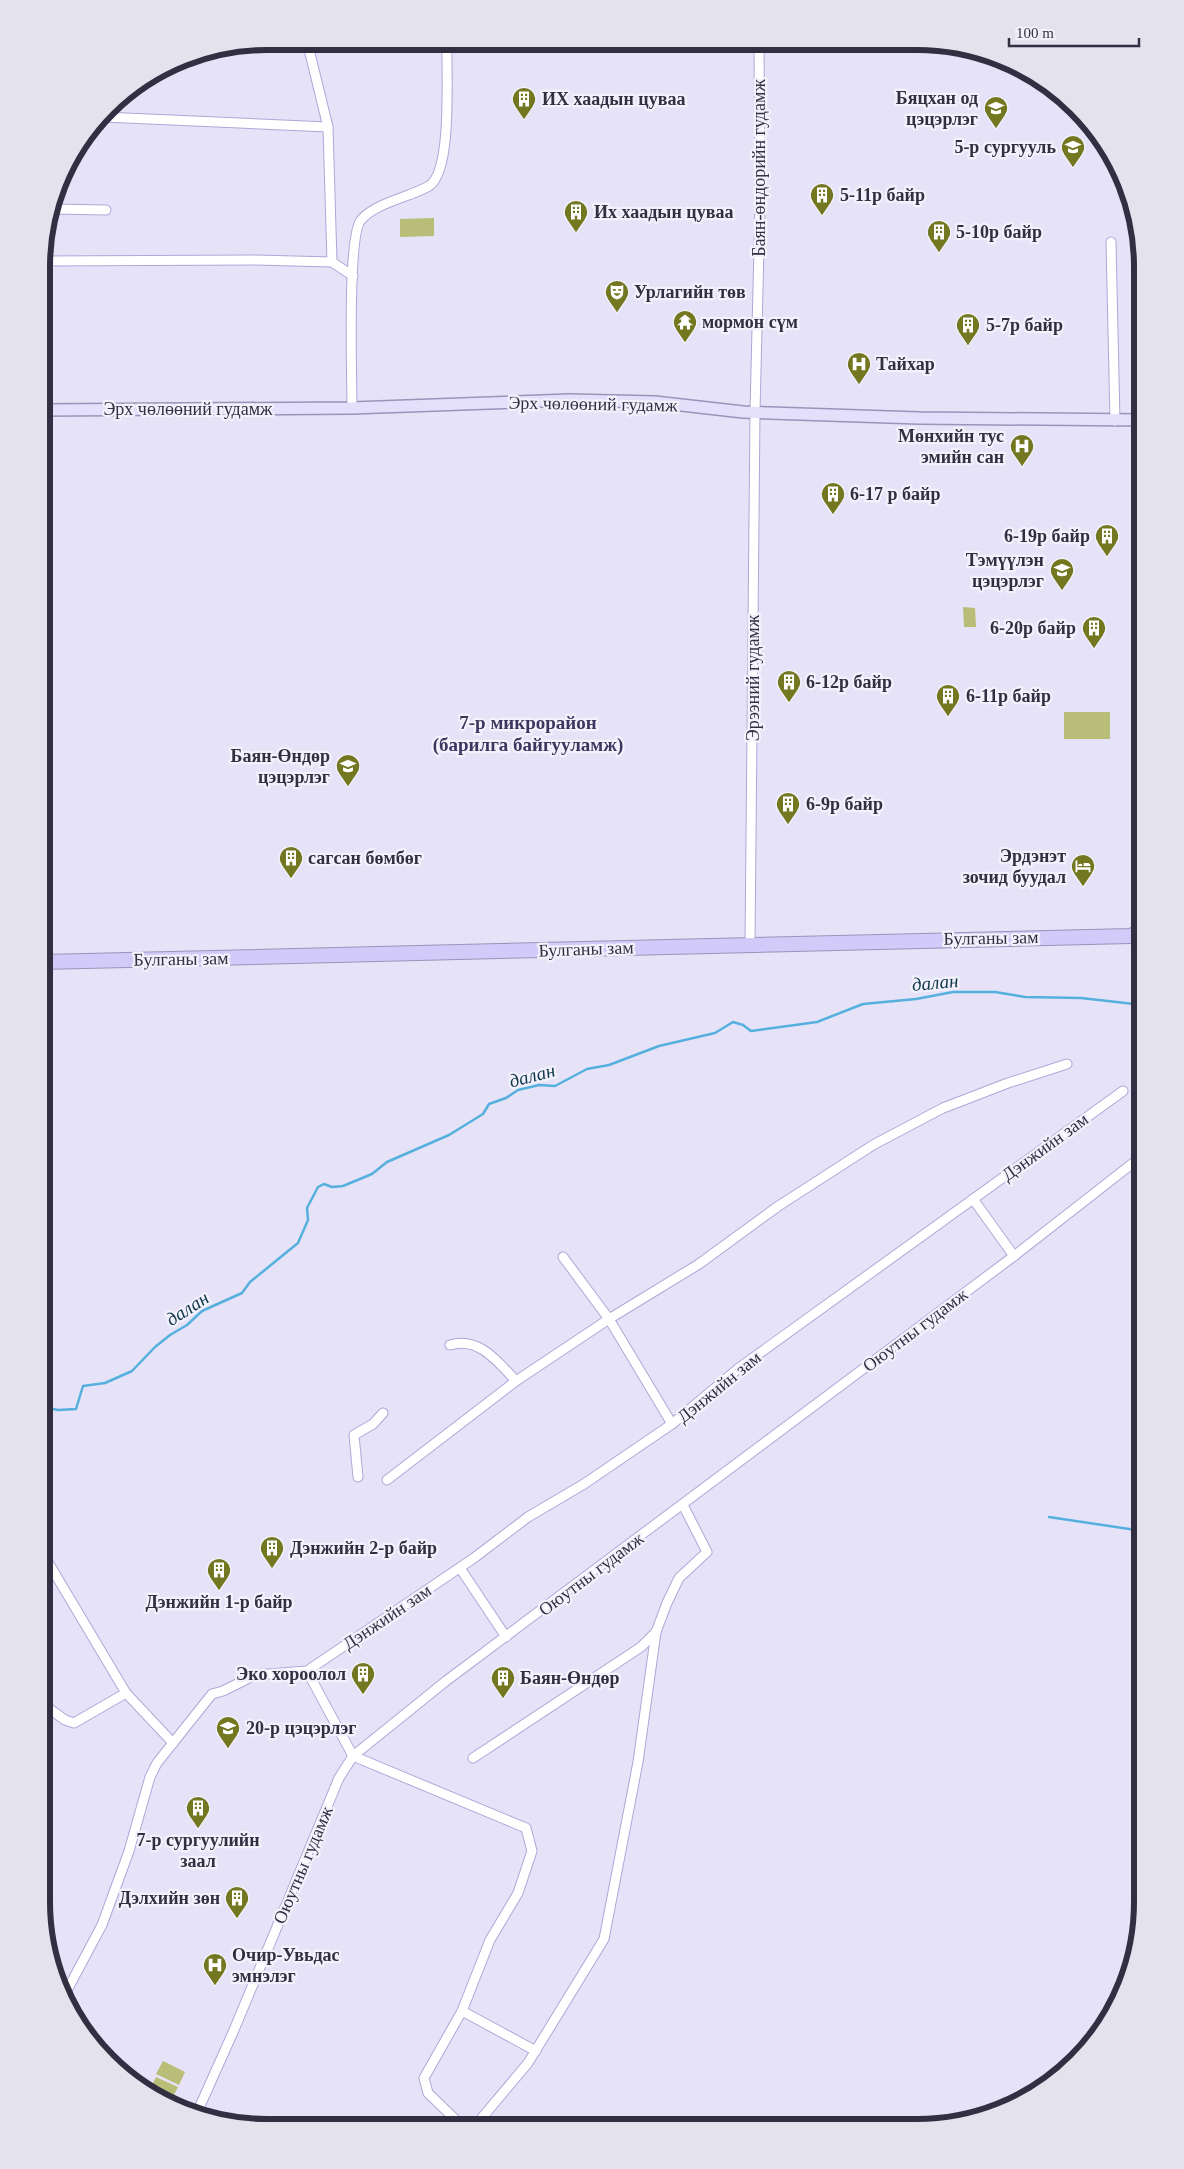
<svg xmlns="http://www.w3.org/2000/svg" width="1184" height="2169" font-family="Georgia,serif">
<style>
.green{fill:#b8be77}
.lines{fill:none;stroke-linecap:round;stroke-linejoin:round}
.stream{stroke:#56b0dd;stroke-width:2.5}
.minor-casing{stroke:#afa7d8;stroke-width:11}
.major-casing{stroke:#9a94b9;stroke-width:14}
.highway-casing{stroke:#9a94b9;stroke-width:16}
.minor{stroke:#fff;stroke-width:9}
.major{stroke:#e4dffb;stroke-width:11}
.highway{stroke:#d2caf9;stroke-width:14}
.labels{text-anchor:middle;stroke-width:4.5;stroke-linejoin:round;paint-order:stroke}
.poi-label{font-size:18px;font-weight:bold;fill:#332f43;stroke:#f3f2fc;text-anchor:start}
.street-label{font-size:18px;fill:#332f43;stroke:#f3f2fc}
.neighbourhood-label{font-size:19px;font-weight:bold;fill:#3f3660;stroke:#f3f2fc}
.water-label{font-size:19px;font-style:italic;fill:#0d3649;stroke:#f3f2fc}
.rim{fill:none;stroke:#332f43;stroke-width:6}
</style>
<rect width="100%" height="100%" fill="#e6e3f8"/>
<g class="green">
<path d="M434 218V236L400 237V219Z"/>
<path d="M963 607 975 608 976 627H964Z"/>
<rect x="1064" y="712" width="46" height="27"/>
<path d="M163 2061 185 2072 179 2085 156 2074Z"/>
<path d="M156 2077 178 2087 173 2097 151 2087Z"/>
</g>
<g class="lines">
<g class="stream">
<path d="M42 1407 58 1410 76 1409 83 1386 105 1383 132 1371 155 1347 170 1335 187 1325 202 1311 242 1293 250 1282 298 1243 308 1220 307 1208 318 1187 324 1184 332 1187 343 1186 372 1174 387 1162 449 1135 483 1114 489 1104 506 1098 518 1090 539 1085 555 1086 587 1069 609 1065 659 1046 715 1033 733 1022 743 1025 751 1031 817 1022 863 1004 916 999 953 992H995L1025 997 1081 998 1143 1005"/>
<path d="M1049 1517 1136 1530 1142 1533"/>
</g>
<g class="minor-casing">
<g id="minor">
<path d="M307 41 328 127 332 262"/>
<path d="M103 117 328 127"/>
<path d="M52 209 106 210"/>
<path d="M1111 242 1115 421"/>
<path d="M43 261 256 260 332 262 353 276"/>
<path d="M352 408C352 378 347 236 361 220 375 203 410 197 429 186 453 171 446 71 447 42"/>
<path d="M750 944 755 412 760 206 759 44"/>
<path d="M973 1199 1014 1256"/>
<path d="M563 1257 609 1319 672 1424"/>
<path d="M450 1345C479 1336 498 1362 516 1381"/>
<path d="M358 1477 354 1435 373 1424 383 1413"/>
<path d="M387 1480 516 1381 609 1319 699 1264 777 1207 873 1145 943 1108 1008 1083 1067 1064"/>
<path d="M42 1552 126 1693 173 1743"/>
<path d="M460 1568 506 1637"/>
<path d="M307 1671 474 1558 528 1517 584 1484 672 1424 739 1368 1123 1091"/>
<path d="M41 1708 47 1707 65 1720 74 1723 126 1693"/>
<path d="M473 1758 641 1647 656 1632"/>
<path d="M64 1996 102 1925 129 1851 150 1777 157 1763 212 1694 223 1691 255 1675 307 1671 353 1756 526 1828 532 1851 518 1893 490 1940 462 2011 424 2078 428 2093 459 2123 465 2126"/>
<path d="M462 2011 536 2051"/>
<path d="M196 2115 234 2030 339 1778 353 1756 446 1681 1014 1256 1142 1156"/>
<path d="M475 2126 528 2063 604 1939 638 1762 656 1632 667 1603 679 1578 707 1552 683 1505"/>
</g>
</g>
<g class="major-casing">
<path id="major" d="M43 410 352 408 569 400 655 402 743 412 919 418 1143 420"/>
</g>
<g class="highway-casing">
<path id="highway" d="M42 962 1130 936 1143 931"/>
</g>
<use href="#minor" class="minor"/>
<use href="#major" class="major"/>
<use href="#highway" class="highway"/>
</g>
<defs>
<g id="building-pin" transform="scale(1.25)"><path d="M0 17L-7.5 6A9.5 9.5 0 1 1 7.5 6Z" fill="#73771f" stroke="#f3f2fc"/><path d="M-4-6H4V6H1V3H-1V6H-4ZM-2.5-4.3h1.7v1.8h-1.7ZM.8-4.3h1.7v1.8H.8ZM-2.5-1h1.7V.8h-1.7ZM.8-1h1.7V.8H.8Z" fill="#fff"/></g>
<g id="school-pin" transform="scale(1.25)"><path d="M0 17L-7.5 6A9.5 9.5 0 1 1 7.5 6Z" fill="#73771f" stroke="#f3f2fc"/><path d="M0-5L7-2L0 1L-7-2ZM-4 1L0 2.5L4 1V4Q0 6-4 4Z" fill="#fff"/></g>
<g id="theatre-pin" transform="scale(1.25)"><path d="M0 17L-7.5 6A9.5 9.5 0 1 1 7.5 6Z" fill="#73771f" stroke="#f3f2fc"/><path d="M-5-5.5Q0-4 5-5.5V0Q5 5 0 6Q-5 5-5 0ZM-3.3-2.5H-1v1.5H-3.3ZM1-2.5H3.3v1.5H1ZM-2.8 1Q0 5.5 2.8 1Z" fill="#fff"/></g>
<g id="temple-pin" transform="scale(1.25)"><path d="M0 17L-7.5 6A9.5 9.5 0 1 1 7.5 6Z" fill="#73771f" stroke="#f3f2fc"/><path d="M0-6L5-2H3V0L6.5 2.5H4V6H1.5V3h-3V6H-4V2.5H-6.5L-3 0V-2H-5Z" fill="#fff"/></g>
<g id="hospital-pin" transform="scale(1.25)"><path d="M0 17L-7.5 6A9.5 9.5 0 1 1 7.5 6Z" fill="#73771f" stroke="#f3f2fc"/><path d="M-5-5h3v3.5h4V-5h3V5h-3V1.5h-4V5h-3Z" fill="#fff"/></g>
<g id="hotel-pin" transform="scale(1.25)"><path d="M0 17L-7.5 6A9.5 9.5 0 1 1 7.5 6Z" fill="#73771f" stroke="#f3f2fc"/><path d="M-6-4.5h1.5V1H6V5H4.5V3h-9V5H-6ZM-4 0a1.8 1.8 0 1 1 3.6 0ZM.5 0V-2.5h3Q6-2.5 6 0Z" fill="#fff"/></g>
</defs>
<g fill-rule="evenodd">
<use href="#building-pin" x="524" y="99"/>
<use href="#school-pin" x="996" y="108"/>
<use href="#school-pin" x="1073" y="147"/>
<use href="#building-pin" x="822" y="195"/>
<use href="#building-pin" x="576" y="212"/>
<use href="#building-pin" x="939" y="232"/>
<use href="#theatre-pin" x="617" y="292"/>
<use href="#temple-pin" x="685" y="322"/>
<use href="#building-pin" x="968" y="325"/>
<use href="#hospital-pin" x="859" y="364"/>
<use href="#hospital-pin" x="1022" y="446"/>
<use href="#building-pin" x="833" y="494"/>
<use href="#building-pin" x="1107" y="536"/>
<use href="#school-pin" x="1062" y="570"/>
<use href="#building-pin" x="1094" y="628"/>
<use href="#building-pin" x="789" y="682"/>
<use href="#building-pin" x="948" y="696"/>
<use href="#school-pin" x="348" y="766"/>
<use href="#building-pin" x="788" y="804"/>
<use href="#building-pin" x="291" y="858"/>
<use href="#hotel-pin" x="1083" y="866"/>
<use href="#building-pin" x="272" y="1548"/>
<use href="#building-pin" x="219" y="1570"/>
<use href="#building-pin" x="363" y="1674"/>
<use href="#building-pin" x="503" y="1678"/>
<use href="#school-pin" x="228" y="1728"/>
<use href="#building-pin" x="198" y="1808"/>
<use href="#building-pin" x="237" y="1898"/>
<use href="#hospital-pin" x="215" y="1965"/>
</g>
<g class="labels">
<g class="poi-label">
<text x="978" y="104" text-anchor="end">Бяцхан од<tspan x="978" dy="21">цэцэрлэг</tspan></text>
<text x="542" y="105">ИХ хаадын цуваа</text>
<text x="1056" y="153" text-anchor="end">5-р сургууль</text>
<text x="840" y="201">5-11р байр</text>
<text x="594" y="218">Их хаадын цуваа</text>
<text x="956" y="238">5-10р байр</text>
<text x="634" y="298">Урлагийн төв</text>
<text x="702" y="328">мормон сүм</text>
<text x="986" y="331">5-7р байр</text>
<text x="876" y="370">Тайхар</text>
<text x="1004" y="442" text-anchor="end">Мөнхийн тус<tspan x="1004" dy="21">эмийн сан</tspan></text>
<text x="850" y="500">6-17 р байр</text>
<text x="1090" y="542" text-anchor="end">6-19р байр</text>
<text x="1044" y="566" text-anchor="end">Тэмүүлэн<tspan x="1044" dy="21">цэцэрлэг</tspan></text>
<text x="1076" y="634" text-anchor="end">6-20р байр</text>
<text x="806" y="688">6-12р байр</text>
<text x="966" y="702">6-11р байр</text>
<text x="330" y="762" text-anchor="end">Баян-Өндөр<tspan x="330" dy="21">цэцэрлэг</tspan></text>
<text x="806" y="810">6-9р байр</text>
<text x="1066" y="862" text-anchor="end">Эрдэнэт<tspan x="1066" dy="21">зочид буудал</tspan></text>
<text x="308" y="864">сагсан бөмбөг</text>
<text x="290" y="1554">Дэнжийн 2-р байр</text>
<text x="219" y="1608" text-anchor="middle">Дэнжийн 1-р байр</text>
<text x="346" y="1680" text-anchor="end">Эко хороолол</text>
<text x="520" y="1684">Баян-Өндөр</text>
<text x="246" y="1734">20-р цэцэрлэг</text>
<text x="198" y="1846" text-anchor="middle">7-р сургуулийн<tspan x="198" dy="21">заал</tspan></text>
<text x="220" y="1904" text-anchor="end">Дэлхийн зөн</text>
<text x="232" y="1961">Oчир-Увьдас<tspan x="232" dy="21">эмнэлэг</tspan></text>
</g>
<g class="street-label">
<text transform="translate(759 168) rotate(-90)" y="6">Баян-өндорийн гудамж</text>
<text transform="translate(593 404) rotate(1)" y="6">Эрх чөлөөний гудамж</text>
<text x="188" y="415">Эрх чөлөөний гудамж</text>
<text transform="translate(753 678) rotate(-90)" y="6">Эрээний гудамж</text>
<text transform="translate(991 938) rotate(-1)" y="6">Булганы зам</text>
<text transform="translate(586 949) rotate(-2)" y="6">Булганы зам</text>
<text transform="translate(181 959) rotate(-1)" y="6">Булганы зам</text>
<text transform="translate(1045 1147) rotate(-36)" y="6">Дэнжийн зам</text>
<text transform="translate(915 1330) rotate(-37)" y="6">Оюутны гудамж</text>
<text transform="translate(719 1387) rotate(-39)" y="6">Дэнжийн зам</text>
<text transform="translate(591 1574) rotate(-37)" y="6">Оюутны гудамж</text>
<text transform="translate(387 1617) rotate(-34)" y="6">Дэнжийн зам</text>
<text transform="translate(303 1865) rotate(-67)" y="6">Оюутны гудамж</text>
</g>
<g class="neighbourhood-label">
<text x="528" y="729">7-р микрорайон<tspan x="528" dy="22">(барилга байгууламж)</tspan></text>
</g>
<g class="water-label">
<text transform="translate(935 982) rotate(-5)" y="7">далан</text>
<text transform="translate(532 1075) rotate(-15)" y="7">далан</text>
<text transform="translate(187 1308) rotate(-33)" y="7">далан</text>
</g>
</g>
<path d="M0 0H1184V2169H0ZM267 50H917A217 217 0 0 1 1134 267V1902A217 217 0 0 1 917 2119H267A217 217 0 0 1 50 1902V267A217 217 0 0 1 267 50Z" fill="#e4e2ed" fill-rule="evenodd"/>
<path class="rim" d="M267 50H917A217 217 0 0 1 1134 267V1902A217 217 0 0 1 917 2119H267A217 217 0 0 1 50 1902V267A217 217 0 0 1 267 50Z"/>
<path d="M1009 38v8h130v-8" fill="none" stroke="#332f43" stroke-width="2.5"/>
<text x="1016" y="38" font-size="15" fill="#332f43" stroke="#f3f2fc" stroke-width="4" paint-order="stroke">100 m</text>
</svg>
